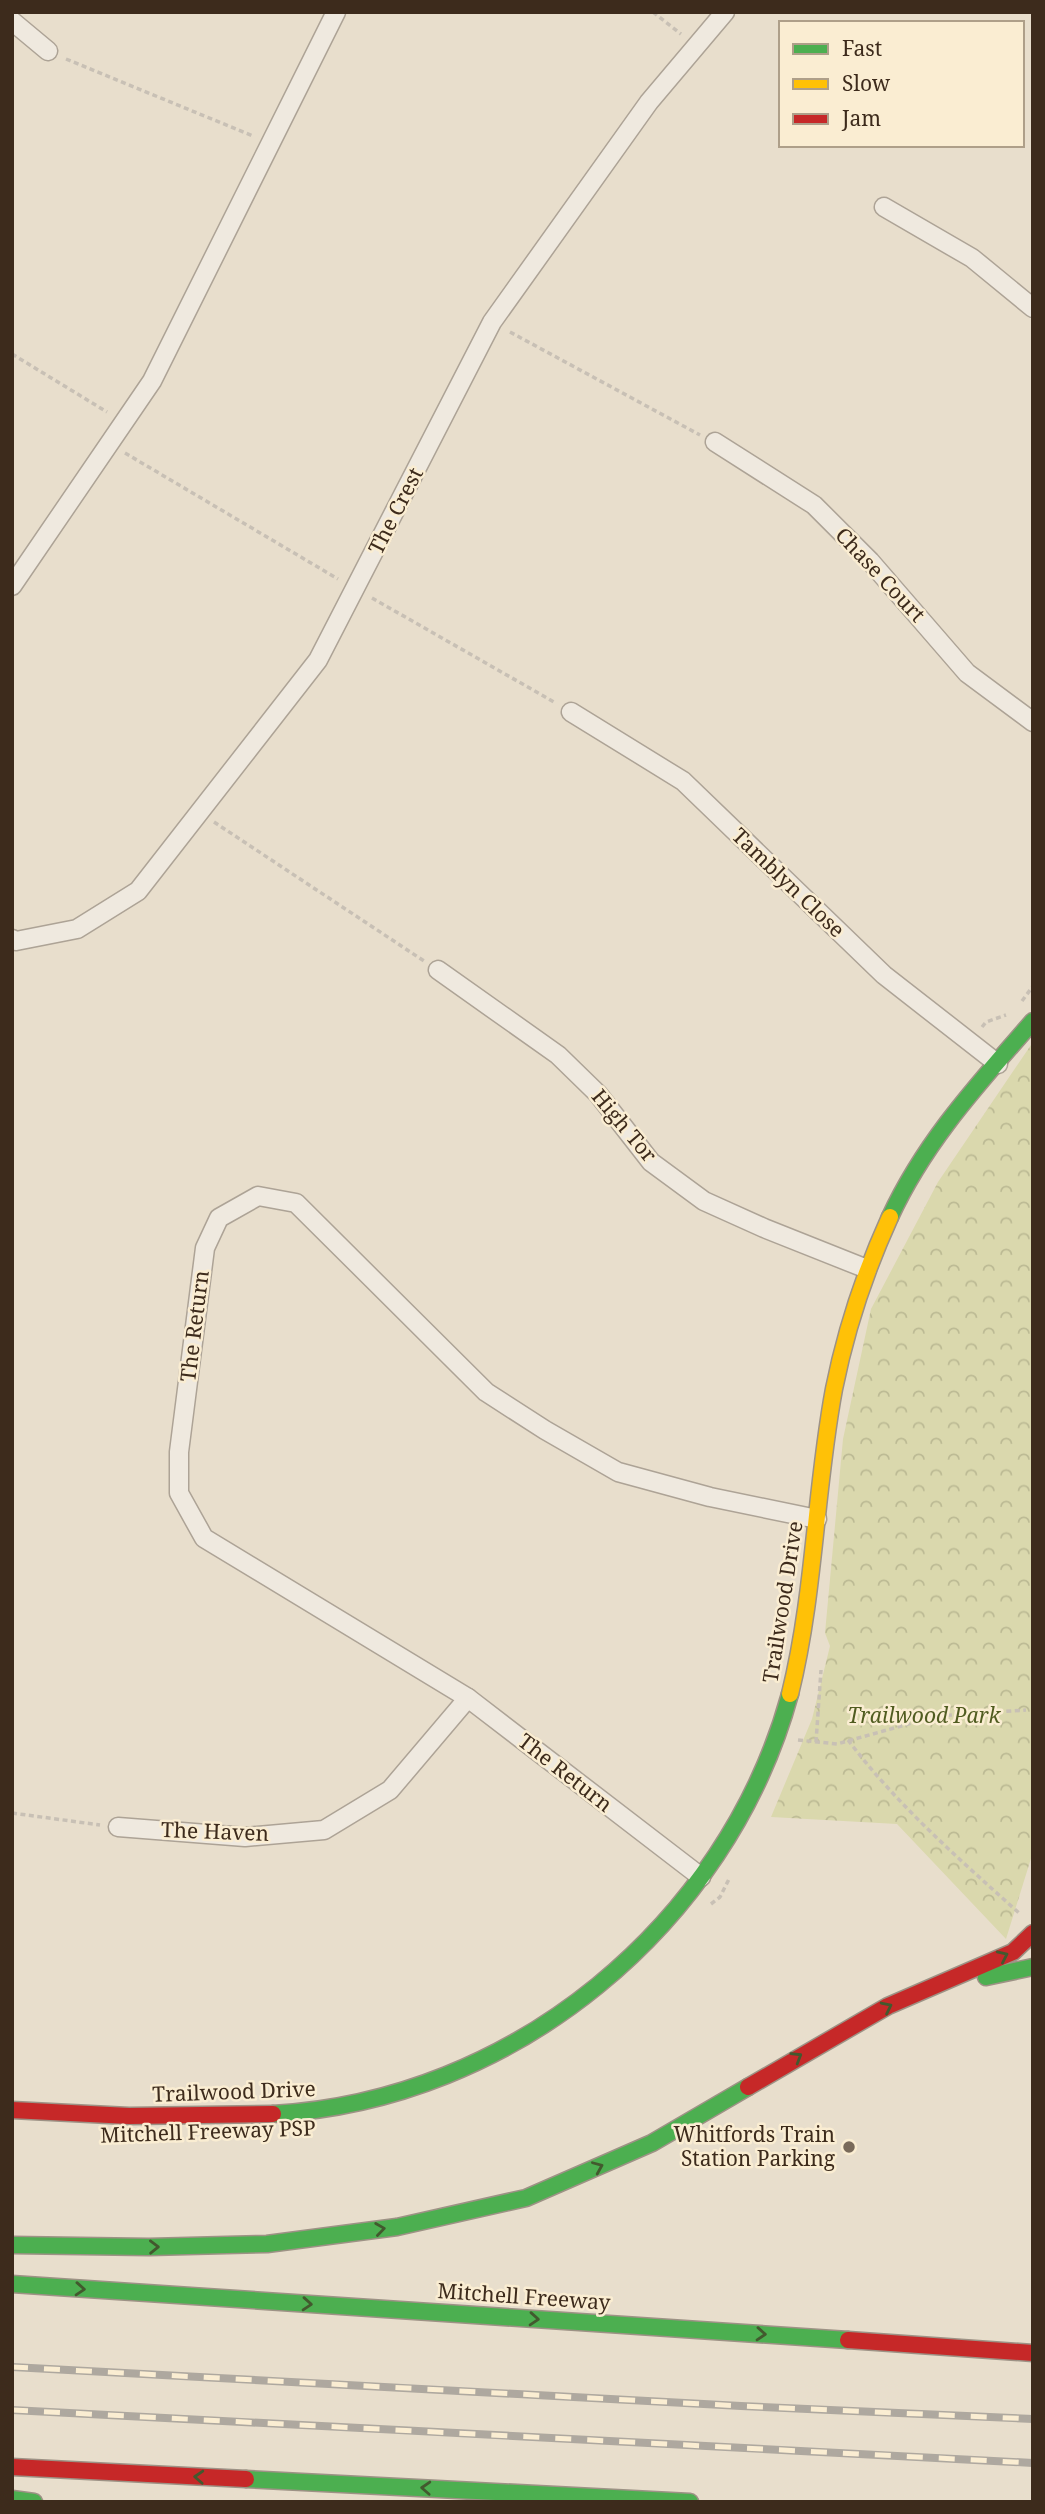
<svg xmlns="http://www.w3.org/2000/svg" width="1045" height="2514" font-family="'Noto Serif',serif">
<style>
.park{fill:url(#park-crowns)}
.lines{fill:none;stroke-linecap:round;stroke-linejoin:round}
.street-casing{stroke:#ada396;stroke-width:21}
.fast-casing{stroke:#9d9285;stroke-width:19}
.slow-casing{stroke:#9d9285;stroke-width:19}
.jam-casing{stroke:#9d9285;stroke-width:19}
.path{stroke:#c8c0b5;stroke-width:3.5;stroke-dasharray:5 3.5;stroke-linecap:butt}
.street{stroke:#efe9df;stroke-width:18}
.fast{stroke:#4caf50;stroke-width:16}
.slow{stroke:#ffc107;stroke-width:16}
.jam{stroke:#c62828;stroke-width:16}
.rail-casing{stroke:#aea89f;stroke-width:8}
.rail{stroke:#faedd2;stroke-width:5;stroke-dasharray:16;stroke-linecap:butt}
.oneway{stroke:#42592e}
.poi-dot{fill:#796a5a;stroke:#faedd2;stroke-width:2.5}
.labels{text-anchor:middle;stroke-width:5;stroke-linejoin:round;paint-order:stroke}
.street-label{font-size:21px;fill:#3d2b1c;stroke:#faedd2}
.park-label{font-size:21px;font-style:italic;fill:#505c20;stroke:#faedd2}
.poi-label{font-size:21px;fill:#3d2b1c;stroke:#faedd2;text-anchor:end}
</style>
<defs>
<pattern id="park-crowns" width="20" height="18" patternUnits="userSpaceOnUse" patternTransform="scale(1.75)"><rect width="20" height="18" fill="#dad8ad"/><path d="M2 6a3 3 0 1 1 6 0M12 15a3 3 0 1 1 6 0" fill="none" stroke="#bcba94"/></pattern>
</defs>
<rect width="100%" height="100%" fill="#e8decc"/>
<path class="park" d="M1033 1042V1852L1006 1939 897 1824 771 1817 812 1719 830 1646 825 1633 843 1439 871 1309 938 1182Z"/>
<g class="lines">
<g class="street-casing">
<g id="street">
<path d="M12 21 48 51"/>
<path d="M884 207 972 258 1033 308"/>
<path d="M715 442 814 505 870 561 967 673 1033 722"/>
<path d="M12 586 152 381 336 12"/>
<path d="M571 712 683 781 884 975 998 1064"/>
<path d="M12 939 16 941 77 929 138 891 318 660 492 322 649 102 725 12"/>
<path d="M438 970 558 1055 598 1094 651 1162 704 1201 764 1228 867 1269"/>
<path d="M118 1827 245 1837 324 1830 390 1790 468 1698"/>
<path d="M701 1877 468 1698 204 1538 179 1493V1452L205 1248 219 1218 258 1196 296 1203 486 1392 545 1430 618 1472 710 1497 817 1519"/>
</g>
</g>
<g class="fast-casing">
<g id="fast">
<path d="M890 1217C925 1141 979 1083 1033 1021"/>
<path d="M986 1977 1033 1967"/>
<path d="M273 2114C512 2101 727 1925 790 1694"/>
<path d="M12 2245 149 2247 267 2244 397 2227 526 2198 652 2143 748 2087"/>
<path d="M12 2284 848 2340"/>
<path d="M246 2479 690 2502"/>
<path d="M12 2499 34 2502"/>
</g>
</g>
<g class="slow-casing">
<path id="slow" d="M790 1694C815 1593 815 1490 834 1389 846 1329 865 1272 890 1217"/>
</g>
<g class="jam-casing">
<g id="jam">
<path d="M748 2087 888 2006 1013 1952 1033 1933"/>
<path d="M12 2110 129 2116 273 2114"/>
<path d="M848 2340 1033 2353"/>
<path d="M12 2467 246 2479"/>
</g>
</g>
<g class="path">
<path d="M653 12 681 34"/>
<path d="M66 59 253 136"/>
<path d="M510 332 700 435"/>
<path d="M12 354 107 412"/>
<path d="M125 453 338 579"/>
<path d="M372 598 554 702"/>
<path d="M214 822 424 961"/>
<path d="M1022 1001 1033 986"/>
<path d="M982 1027 986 1022 1006 1015"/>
<path d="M798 1740 837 1744 937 1716 1026 1710"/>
<path d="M848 1740C898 1806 958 1858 1019 1913"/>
<path d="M816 1742 821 1670"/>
<path d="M12 1813 100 1825"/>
<path d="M711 1904 720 1897 730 1877"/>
</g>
<use href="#street" class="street"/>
<use href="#fast" class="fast"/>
<use href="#slow" class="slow"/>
<use href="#jam" class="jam"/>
<g class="rail-casing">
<g id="rail">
<path d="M12 2367 741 2406 1033 2419"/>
<path d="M12 2410 1033 2463"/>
</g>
</g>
<use href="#rail" class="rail"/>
</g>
<defs><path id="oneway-chevron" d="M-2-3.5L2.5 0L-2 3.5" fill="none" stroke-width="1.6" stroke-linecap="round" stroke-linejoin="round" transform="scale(1.75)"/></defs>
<g class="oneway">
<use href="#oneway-chevron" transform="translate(1003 1956) rotate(-25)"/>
<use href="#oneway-chevron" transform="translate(887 2007) rotate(-26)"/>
<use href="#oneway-chevron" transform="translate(797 2057) rotate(-31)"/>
<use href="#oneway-chevron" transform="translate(598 2167) rotate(-23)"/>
<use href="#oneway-chevron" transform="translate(380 2229) rotate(-8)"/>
<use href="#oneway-chevron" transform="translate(154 2247) rotate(-1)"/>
<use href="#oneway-chevron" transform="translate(80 2289) rotate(4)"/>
<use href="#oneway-chevron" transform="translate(307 2304) rotate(4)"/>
<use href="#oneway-chevron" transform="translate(534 2319) rotate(4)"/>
<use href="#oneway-chevron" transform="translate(761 2334) rotate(4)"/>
<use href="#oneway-chevron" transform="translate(199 2477) rotate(-177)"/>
<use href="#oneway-chevron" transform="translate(426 2488) rotate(-177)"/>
</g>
<circle class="poi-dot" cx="849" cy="2147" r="7"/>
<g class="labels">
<g class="street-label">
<text transform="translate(396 511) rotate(-63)" y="7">The Crest</text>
<text transform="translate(880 575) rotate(47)" y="7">Chase Court</text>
<text transform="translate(788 883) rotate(44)" y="7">Tamblyn Close</text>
<text transform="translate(624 1126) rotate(50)" y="7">High Tor</text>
<text transform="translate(195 1326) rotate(-83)" y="7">The Return</text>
<text transform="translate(783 1602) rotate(-81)" y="7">Trailwood Drive</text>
<text transform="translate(565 1773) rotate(38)" y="7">The Return</text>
<text transform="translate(215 1832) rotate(2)" y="7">The Haven</text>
<text transform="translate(234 2092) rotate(-2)" y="7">Trailwood Drive</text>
<text transform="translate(208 2132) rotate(-2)" y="7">Mitchell Freeway PSP</text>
<text transform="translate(524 2297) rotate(4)" y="7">Mitchell Freeway</text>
</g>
<g class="park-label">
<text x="924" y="1723">Trailwood Park</text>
</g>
<g class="poi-label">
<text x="835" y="2142">Whitfords Train<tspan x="835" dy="24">Station Parking</tspan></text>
</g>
</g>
<rect width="1045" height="2514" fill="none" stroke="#3d2b1c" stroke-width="28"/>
<rect x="779" y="21" width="245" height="126" fill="#faedd2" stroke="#ae9f89" stroke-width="2"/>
<rect x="793" y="44" width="35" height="10" fill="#4caf50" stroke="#ae9f89" stroke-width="2"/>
<text x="842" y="56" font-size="21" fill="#3d2b1c">Fast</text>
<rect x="793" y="79" width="35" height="10" fill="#ffc107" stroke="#ae9f89" stroke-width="2"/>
<text x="842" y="91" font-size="21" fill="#3d2b1c">Slow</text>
<rect x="793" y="114" width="35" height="10" fill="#c62828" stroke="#ae9f89" stroke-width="2"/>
<text x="842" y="126" font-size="21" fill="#3d2b1c">Jam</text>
</svg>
